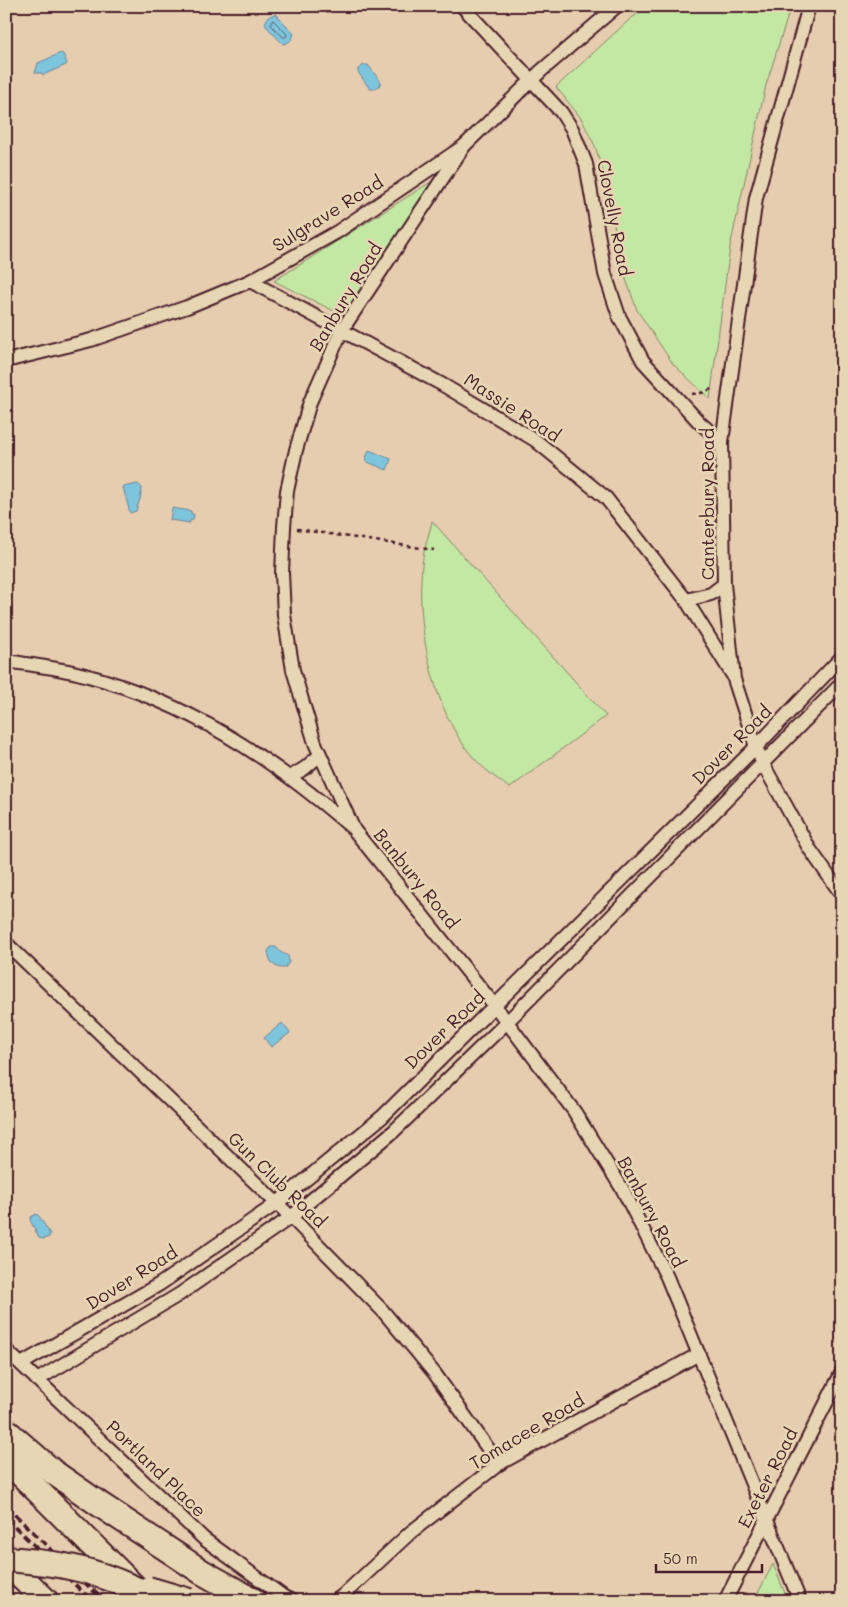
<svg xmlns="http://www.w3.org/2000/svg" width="848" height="1607" font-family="Mali,sans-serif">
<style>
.green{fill:#c2e8a3;stroke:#868467}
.water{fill:#7dc5dd;stroke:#698396}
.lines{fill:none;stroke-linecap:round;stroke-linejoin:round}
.shore{stroke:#5e6172;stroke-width:1}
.minor-casing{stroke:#4a1f2b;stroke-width:16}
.motorway-casing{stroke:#4a1f2b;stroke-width:28}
.path{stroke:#4a1f2b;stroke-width:2.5;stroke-dasharray:4 4;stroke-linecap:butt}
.minor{stroke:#e7d6b3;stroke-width:12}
.motorway{stroke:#e7d6b3;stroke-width:24}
.rail{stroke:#4a1f2b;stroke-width:4;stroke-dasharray:8 4;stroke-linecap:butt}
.motorway-bridge-casing{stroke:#4a1f2b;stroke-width:28;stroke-linecap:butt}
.motorway-bridge{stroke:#e7d6b3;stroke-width:24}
.labels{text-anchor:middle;stroke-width:5;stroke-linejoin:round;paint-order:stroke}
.street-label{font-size:18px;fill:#4a1f2b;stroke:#e7d6b3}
</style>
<rect width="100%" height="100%" fill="#e6cdb0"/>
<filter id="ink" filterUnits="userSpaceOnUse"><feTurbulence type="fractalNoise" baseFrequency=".02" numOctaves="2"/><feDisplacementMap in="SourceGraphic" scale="10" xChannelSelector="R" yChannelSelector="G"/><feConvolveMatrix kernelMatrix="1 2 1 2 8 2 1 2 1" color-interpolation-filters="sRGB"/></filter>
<g filter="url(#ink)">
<g class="green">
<path d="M648 6H791L766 85 730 247 710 399 673 364 637 310 623 271 606 181 595 146 581 118 556 87 629 20Z"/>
<path d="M434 180 344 316 274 281Z"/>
<path d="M432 521 606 716 510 788C493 776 477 764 465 747 431 700 416 622 422 566 423 551 429 536 432 521Z"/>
<path d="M773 1564 788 1601H754Z"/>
</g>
<g class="water">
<path d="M276 14 294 34C292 40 289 43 283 44L265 25C266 18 269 15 276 14Z"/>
<path d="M61 53 63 54 67 63 66 65 43 75 42 73H35L38 63Z"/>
<path d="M364 65H368L381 82 380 85 374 89H370L358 72V69Z"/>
<path d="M369 450 391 459 387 470 365 461Z"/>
<path d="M138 484 142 488 140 499 136 511 130 513 123 487Z"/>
<path d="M172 508 191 511V514H194L193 520H190V523L170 520Z"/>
<path d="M271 947H276L280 952 288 956 289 962 285 968C274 969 269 961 268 951Z"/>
<path d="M282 1023 290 1033 271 1047 264 1038Z"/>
<path d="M36 1214 39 1216 50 1234 49 1237 43 1239 39 1238 30 1220 31 1217Z"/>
</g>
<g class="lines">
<path class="shore" d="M273 20 287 34 286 37H283L271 25Z"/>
<g class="minor-casing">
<g id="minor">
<path d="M462 6 561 112 572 129 586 164 605 274 619 316 643 361 699 422 722 442"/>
<path d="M809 6 756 198 722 442 724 584 734 679 756 747 763 764 809 848 842 895"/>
<path d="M464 146 342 330 310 402 296 450 287 491 284 527 282 573 284 615 293 670 315 743 354 830 495 1006 574 1111 623 1190 667 1277 800 1601"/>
<path d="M250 281 443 385 535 440 606 498 686 600 732 674"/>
<path d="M6 361 91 340 187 307 250 281 337 232 464 146 541 71 617 6"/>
<path d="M686 600 711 594 724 584"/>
<path d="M6 661C32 665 60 668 85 675 189 703 270 757 351 827"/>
<path d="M290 777 305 768 320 755"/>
<path d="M6 943 291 1217 383 1311 435 1374 499 1464"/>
<path d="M6 1350 204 1539 284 1597 292 1601"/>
<path d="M21 1364 160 1284 276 1204 382 1117 756 747 842 657"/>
<path d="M37 1380 180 1294 291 1217 394 1131 507 1022 842 683"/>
<path d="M335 1601 341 1597 411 1532 499 1464 699 1354"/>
<path d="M725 1601 842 1372"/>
</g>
</g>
<g class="motorway-casing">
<g id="motorway">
<path d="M6 1431 53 1472 102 1506 202 1572 254 1601"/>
<path d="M6 1459 136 1589"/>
<path d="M6 1562 46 1601"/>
</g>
</g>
<g class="path">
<path d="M692 394 701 393 712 389"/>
<path d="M297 529 434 550"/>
</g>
<use href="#minor" class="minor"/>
<use href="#motorway" class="motorway"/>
<g class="rail">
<path d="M6 1506 104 1601"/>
<path d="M6 1518 92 1601"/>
</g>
<g class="motorway-bridge-casing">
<g id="motorway-bridge">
<path d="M6 1559C34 1561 63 1564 90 1572 115 1579 138 1590 161 1601"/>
<path d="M148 1589 189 1601"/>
</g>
</g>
<use href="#motorway-bridge" class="motorway-bridge"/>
</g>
</g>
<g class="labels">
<g class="street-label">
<text transform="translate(328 214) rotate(-32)" y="6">Sulgrave Road</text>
<text transform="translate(614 218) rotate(79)" y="6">Clovelly Road</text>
<text transform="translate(346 297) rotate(-59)" y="6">Banbury Road</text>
<text transform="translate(512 408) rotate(33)" y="6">Massie Road</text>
<text transform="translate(708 504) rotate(-90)" y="6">Canterbury Road</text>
<text transform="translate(732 745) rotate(-45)" y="6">Dover Road</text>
<text transform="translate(416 879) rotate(51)" y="6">Banbury Road</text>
<text transform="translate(445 1030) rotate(-44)" y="6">Dover Road</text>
<text transform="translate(277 1180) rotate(44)" y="6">Gun Club Road</text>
<text transform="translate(651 1212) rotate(62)" y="6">Banbury Road</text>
<text transform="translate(132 1278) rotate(-32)" y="6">Dover Road</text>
<text transform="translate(527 1432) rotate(-31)" y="6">Tomacee Road</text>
<text transform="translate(156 1469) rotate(44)" y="6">Portland Place</text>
<text transform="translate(768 1478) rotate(-63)" y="6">Exeter Road</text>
</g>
</g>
<rect width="848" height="1607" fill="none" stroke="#e7d6b3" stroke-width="25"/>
<rect x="12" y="12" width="823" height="1582" fill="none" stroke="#4a1f2b" stroke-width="2" filter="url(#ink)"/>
<path d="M656 1564v8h106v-8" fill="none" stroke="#4a1f2b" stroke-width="2.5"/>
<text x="663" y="1564" font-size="15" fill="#4a1f2b" stroke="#e7d6b3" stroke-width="4" paint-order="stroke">50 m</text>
</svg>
